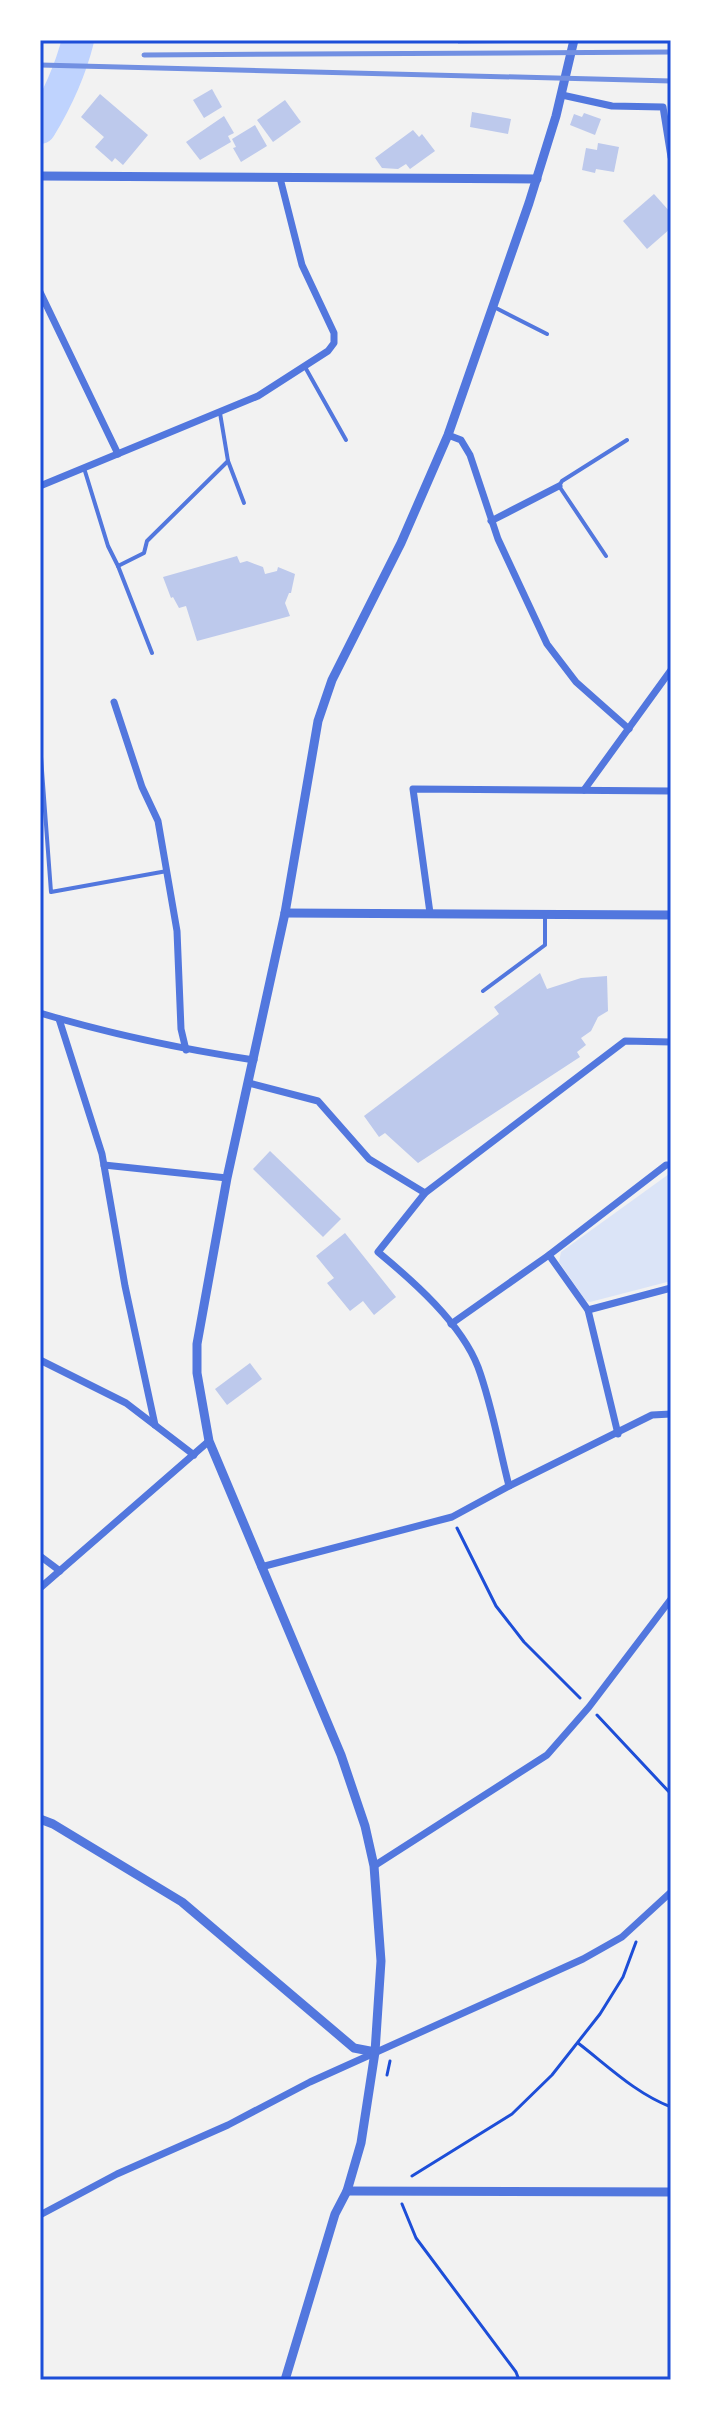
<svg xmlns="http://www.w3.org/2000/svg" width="711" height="2420" font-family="Poppins,sans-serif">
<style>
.green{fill:#dbe4f7}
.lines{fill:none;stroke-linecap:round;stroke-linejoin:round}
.river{stroke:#bfd3fe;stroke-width:32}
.building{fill:#bdc9ec}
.path{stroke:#1d4ed8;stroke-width:3}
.service{stroke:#5277de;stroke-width:4}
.minor{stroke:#5277de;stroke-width:7}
.tertiary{stroke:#5277de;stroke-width:9}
.rail{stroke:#7290e2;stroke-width:5}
.neatline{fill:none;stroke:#1d4ed8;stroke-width:3}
</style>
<rect width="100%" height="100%" fill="#f2f2f2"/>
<path class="green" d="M669 1174H671V1281L590 1302 586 1301 559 1262 561 1252Z"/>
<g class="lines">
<path class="river" d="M40 128C57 100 70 72 78 40"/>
</g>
<g class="building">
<path d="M458 40H511V43L458 44Z"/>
<path d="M212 89 222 107 204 118 193 100Z"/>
<path d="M100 94 148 135 123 165 115 158 112 162 95 147 104 137 81 117Z"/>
<path d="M285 100 301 122 273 142 257 120Z"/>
<path d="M472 112 511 119 508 134 470 127Z"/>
<path d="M584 113 601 119 595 135 570 125 574 114 582 117Z"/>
<path d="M224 116 234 133 228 136 231 142 200 160 186 142Z"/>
<path d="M255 125 267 146 241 162 233 148 236 147 232 139Z"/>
<path d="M413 130 419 137 422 134 435 151 410 169 406 164 398 169 382 168 375 158Z"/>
<path d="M598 143 619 147 614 172 596 169 595 173 582 170 586 148 597 150Z"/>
<path d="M654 194 671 213V228L647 249 623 221Z"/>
<path d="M237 556 240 563 247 561 263 567 265 574 277 571 278 567 295 574 291 593H289L285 603 290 616 197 641 186 606 179 608 173 597 171 598 163 577Z"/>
<path d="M540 973 547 989 581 978 607 976 608 1011 598 1017 591 1031 581 1038 586 1045 577 1052 580 1057 418 1163 385 1133 379 1137 364 1116 499 1014 494 1007Z"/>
<path d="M270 1151 341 1219 323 1237 253 1169Z"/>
<path d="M345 1233 396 1297 374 1315 363 1301 350 1311 327 1283 334 1278 316 1256Z"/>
<path d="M250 1363 262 1379 227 1405 215 1389Z"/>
</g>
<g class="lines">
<g class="path">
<path d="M457 1528 496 1606 524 1642 580 1698"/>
<path d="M597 1715 671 1794"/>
<path d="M578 2043C608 2066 635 2093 671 2107"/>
<path d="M387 2075 390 2061"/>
<path d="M412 2176 512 2114 552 2075 600 2014 623 1977 636 1942"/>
<path d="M402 2204 416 2238 516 2372 519 2380"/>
</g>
<g class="service">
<path d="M494 307 547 334"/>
<path d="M305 367 346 440"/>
<path d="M220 413 228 461 244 503"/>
<path d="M84 468 108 546 118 566 152 653"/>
<path d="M606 556 559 486 562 481 627 440"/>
<path d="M118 566 144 553 147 541 228 461"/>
<path d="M41 757 51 892 167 871"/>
<path d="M483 991 545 945V917"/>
</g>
<g class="minor">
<path d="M562 95 612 106 663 107 671 157"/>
<path d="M40 292 118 454"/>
<path d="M448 435 461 440 470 455 498 539 547 644 576 682 629 729"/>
<path d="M40 486 258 396 328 351 334 343V333L302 265 280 178"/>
<path d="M491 521 559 486"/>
<path d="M114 702 142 787 158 821 177 931 181 1029 186 1050"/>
<path d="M584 790 671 670"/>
<path d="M430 913 413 789 671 791"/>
<path d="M40 1013C110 1034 181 1049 254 1060"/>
<path d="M59 1019 102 1154 125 1286 155 1425"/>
<path d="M249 1083 318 1101 369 1159 425 1193"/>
<path d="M104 1165 227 1178"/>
<path d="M549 1255 588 1310 618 1434"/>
<path d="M588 1310 671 1288"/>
<path d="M451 1324 549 1255 666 1165H671"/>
<path d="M40 1360 126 1403 194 1455"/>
<path d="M509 1486C499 1447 492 1405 478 1367 461 1323 413 1281 378 1252L425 1193 625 1041 671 1042"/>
<path d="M40 1556 60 1571"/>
<path d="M261 1567 452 1517 509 1486 652 1415 671 1414"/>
<path d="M40 1588 209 1441"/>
<path d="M374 1866 547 1755 589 1707 671 1599"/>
<path d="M40 2215 117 2174 228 2125 310 2082 583 1959 622 1937 671 1892"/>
</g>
<g class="tertiary">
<path d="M40 176 537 179"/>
<path d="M285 913 671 915"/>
<path d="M40 1819 53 1824 182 1902 354 2048 375 2052"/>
<path d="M347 2191 671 2192"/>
<path d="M285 2380 335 2214 347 2191 361 2143 375 2052 381 1961 374 1866 365 1826 341 1755 209 1441 197 1373V1344L227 1178 285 913 318 721 332 680 401 543 448 435 529 203 556 116 574 40"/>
</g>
<g class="rail">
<path d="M144 55 671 52"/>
<path d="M40 65 671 81"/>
</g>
</g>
<rect width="711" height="2420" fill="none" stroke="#ffffff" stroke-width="84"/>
<rect x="42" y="42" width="627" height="2336" class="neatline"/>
</svg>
